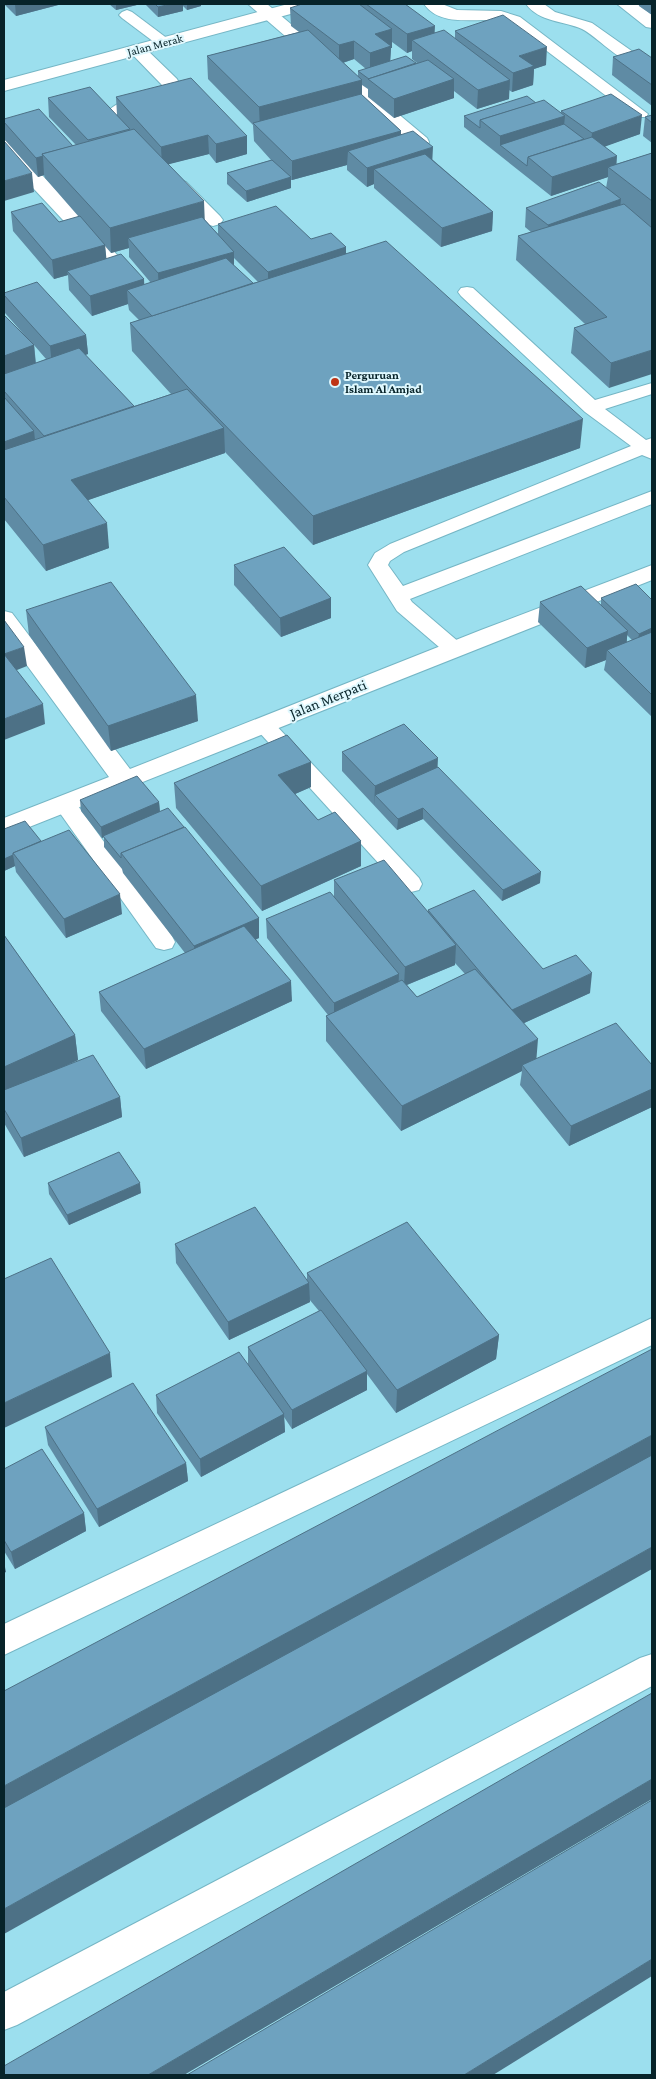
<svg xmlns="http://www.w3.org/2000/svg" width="656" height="2079" font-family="'Crimson Pro',serif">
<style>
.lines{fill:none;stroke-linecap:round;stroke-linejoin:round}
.lane-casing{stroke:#75b6c5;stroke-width:2}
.street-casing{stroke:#75b6c5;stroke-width:2}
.secondary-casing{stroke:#75b6c5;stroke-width:2}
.lane{fill:#fff;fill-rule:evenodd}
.street{fill:#fff;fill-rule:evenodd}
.secondary{fill:#fff;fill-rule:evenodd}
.wall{fill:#5f8ba4;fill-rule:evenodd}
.shaded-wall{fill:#4d7186}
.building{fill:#6ea2bf;stroke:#4d7186}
.poi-dot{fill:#bf3415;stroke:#dff8fe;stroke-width:2}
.labels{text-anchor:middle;stroke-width:4;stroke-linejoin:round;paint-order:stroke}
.far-street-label{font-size:12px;fill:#072329;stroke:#dff8fe}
.far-poi-label{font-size:12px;font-weight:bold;fill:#072329;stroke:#dff8fe;text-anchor:start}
.street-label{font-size:15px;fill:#072329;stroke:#dff8fe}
</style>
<rect width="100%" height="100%" fill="#9cdfee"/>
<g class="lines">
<g class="lane-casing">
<g id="lane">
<path d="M424 4H442L457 10 501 11 520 17 648 114 646 117H634L510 23C484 14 443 31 424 4Z"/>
<path d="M526 4H544L555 12 592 23 643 59 640 62C623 67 598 37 582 29 564 21 539 22 526 4Z"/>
<path d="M127 10 132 12 168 39 171 42 168 45H158L122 18 119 15 122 12Z"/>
<path d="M467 287 473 288 595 400 652 383V394L605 409 646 440 652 438V459L642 455 404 552 390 561 388 565 403 586 652 491V504L410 599 412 602 460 643 463 648 460 653 453 655 446 653 397 611 368 565 375 553 390 544 631 446 585 412 461 296 458 292 461 288Z"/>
<path d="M265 719 272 721 419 878 422 884 419 890 411 892 403 890 258 731 254 726 258 721Z"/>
<path d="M65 796 73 799 172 936 175 942 172 948 164 950 156 948 57 809 54 804 57 799Z"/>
</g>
</g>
<g class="street-casing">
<g id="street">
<path d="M248 4H267L427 138 429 142 427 146 420 148 413 146Z"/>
<path d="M617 4H637L652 15V28L646 27Z"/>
<path d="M137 45 143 46 177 79 182 90C170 108 142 104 125 115L124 119 146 142 144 146C128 150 114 132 106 120L107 113C119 96 147 100 163 88L162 85 128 50 131 46Z"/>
<path d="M4 140 11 142 120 258 123 262 120 266 113 268 106 266 4 157Z"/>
<path d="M179 180 186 182 220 216 223 220 220 224 213 226 206 224 172 190 169 186 172 182Z"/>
<path d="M652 565V580L4 837V818L109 777 4 634V611L12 613 130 769 481 630Z"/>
<path d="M652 1318V1345L4 1655V1624Z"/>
<path d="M652 1654V1686L17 2025 4 2030V1992L640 1658Z"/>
</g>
</g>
<g class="secondary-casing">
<path id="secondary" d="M288 4H316L313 8 4 91V80Z"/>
</g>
<use href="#lane" class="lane"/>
<use href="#street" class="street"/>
<use href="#secondary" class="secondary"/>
</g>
<g class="wall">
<path d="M4 4H62L16 16Z"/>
<path d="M109 4H141L116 10Z"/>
<path d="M145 4H201V6L187 10 183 6V11L158 17Z"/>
<path d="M324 4H405L435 33 455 39V31L546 65 534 69 533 85 512 92 509 90V99L477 109 454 91V98L394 118 368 97V89L362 85V95L401 131V134L433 160 493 212 492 231 441 247 374 188V184L367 187 347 170V165L292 180H291V188L247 202 227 184V173L271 160 254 141 253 125 208 79 207 56 299 32 291 26 290 8ZM392 42 407 53 412 51V59L417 63 390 61 391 48H392ZM354 59 366 69 358 71V77L343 63Z"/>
<path d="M639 4H652V15L639 6Z"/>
<path d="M613 57 652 58V106L612 75Z"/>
<path d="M116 97 247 136V154L216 163 209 154 168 164 205 220 218 234V224L311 239 346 247V253L580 448 313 545 225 452V453L88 500 109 548 46 571 4 519V315L33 345 5 313 4 293 86 335 88 354 85 355 134 406 171 394 132 351 130 323 139 320 129 310 128 304 92 316 69 290 68 275 54 279 13 231 11 212 59 222 79 217 45 178 44 175 38 177 4 139V122L73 146 76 145 49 117 48 98 117 115ZM105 246 111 253 129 248V257L151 283 144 285V279L106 259ZM234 258 258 282 252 283 234 266ZM34 345 46 359 36 363Z"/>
<path d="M536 103 561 113V111L640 134 605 146 616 164 652 153V228L609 388 571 353 574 328 585 324 516 260 518 236 531 232 525 227 526 208 606 188 608 177 551 196 464 127V116Z"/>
<path d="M652 115V143L643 136 645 117Z"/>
<path d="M234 565 331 598V618L281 637 234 585Z"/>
<path d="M601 598 652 600V717L604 670 606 660 585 668 538 622 540 602 601 605ZM627 635 632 640 627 642Z"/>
<path d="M26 610 198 721 111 751 29 635Z"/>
<path d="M342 752 438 767 540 883 502 901 423 819 397 830 342 771Z"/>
<path d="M311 762V787L295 794 318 820 361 841V866L262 911 176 808 174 783Z"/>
<path d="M80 800 159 802 160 812 259 918V938L256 939 292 1001 146 1069 101 1011 99 992 185 953 123 873 122 869 104 847V837L102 838 81 811Z"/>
<path d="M4 829 41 841 122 914 66 938 16 872 15 866 4 871Z"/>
<path d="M334 880 428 912V910L590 993 524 1023 536 1059 652 1065V1107L569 1146 520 1085 522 1071 401 1131 326 1041V1016L328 1015 267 938 266 919 334 896ZM455 963 465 974 417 997 407 985 455 965Z"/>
<path d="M4 935 75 1035 78 1060 66 1066 120 1097 122 1117 24 1157 4 1123Z"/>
<path d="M48 1183 141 1193 69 1225 49 1194Z"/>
<path d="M175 1244 307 1281V1273L499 1335 496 1359 396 1413 367 1374V1390L292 1429 284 1417 285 1432 201 1477 157 1413 156 1395 248 1365V1347L319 1311 309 1299 310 1302 229 1340 176 1263Z"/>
<path d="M45 1427 186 1463 188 1481 99 1527 48 1445Z"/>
<path d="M4 1469 84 1513 86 1531 15 1569 4 1551Z"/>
</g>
<g class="shaded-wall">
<path d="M15 4H62L16 16Z"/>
<path d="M116 4H141L116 10Z"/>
<path d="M171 4H183V11L158 17V7Z"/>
<path d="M187 4H201V6L187 10Z"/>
<path d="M435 26 434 44 412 40V51L407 53V34Z"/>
<path d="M392 29V48H391L390 65 370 71V53L375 34Z"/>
<path d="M354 41V59L339 64V45Z"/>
<path d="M547 47 546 65 534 69 533 85 512 92 513 73 519 56Z"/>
<path d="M454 79V98L394 118V99Z"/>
<path d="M362 80V104L260 129 259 107Z"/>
<path d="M510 80 509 99 477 109 478 90Z"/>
<path d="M642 115 640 134 590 152 592 133Z"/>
<path d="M565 116 563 135 500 145V136Z"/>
<path d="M401 131 400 150 348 151 347 165 292 180V161Z"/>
<path d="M208 135 209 154 162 166 161 147Z"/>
<path d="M247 136V154L216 163V144Z"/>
<path d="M433 147 432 166 374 169V184L367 187V168Z"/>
<path d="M43 156 44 175 38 177 36 158Z"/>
<path d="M617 156 616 172 608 167V177L551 196 552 177Z"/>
<path d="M32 173 34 192 4 201V181Z"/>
<path d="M291 177V188L247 202 246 191Z"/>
<path d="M621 199 619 218 547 244 548 225Z"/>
<path d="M204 201 205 226 128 238 129 248 111 253 110 228Z"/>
<path d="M493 212 492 231 441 247 442 228Z"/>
<path d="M105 245 107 264 67 271 68 275 54 279 52 260Z"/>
<path d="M346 247V267L268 291V272Z"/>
<path d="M234 252V271L159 293 158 273Z"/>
<path d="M144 279 145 299 127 290 128 304 92 316 90 296Z"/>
<path d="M86 335 88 354 52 366 50 346Z"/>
<path d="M34 345 36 370 4 382V356Z"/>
<path d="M652 350V374L609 388 611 363Z"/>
<path d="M583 419 580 448 313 545V516Z"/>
<path d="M224 428 225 453 74 505 71 480Z"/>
<path d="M34 431 37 457 4 468V442Z"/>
<path d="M107 523 109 548 46 571 43 545Z"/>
<path d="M331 598V618L281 637 280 618Z"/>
<path d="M652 628V639L637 645 639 634Z"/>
<path d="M628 631 625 651 607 650 606 660 585 668 587 648Z"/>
<path d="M24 647 27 666 7 674 4 654Z"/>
<path d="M196 695 198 721 111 751 108 726Z"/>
<path d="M43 704 45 724 4 740V719Z"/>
<path d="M438 758 437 778 375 795 374 806 375 786Z"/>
<path d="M311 762V787L279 801 278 775Z"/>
<path d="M159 802 160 813 103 836 104 837 102 838 101 827Z"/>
<path d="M423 808V819L397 830 398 819Z"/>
<path d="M361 841V866L262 911 261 886Z"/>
<path d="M13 855 15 866 4 871V859Z"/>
<path d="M541 872 540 883 502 901 503 890Z"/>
<path d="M120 894 122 914 66 938 64 919Z"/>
<path d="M259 918V938L196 966 194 946Z"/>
<path d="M456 945 455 965 404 986 405 967Z"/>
<path d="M592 973 590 993 511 1029 512 1010Z"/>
<path d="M399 974 398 994 334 1022V1003Z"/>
<path d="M291 981 292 1001 146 1069 144 1049Z"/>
<path d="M75 1035 78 1060 4 1093V1067Z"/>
<path d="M538 1039 536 1064 522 1065V1071L401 1131 402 1106Z"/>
<path d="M652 1089V1107L569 1146 571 1126Z"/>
<path d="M120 1097 122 1117 24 1157 21 1138Z"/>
<path d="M140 1183 141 1193 69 1225 67 1215Z"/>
<path d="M309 1283 310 1302 229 1340 228 1322Z"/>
<path d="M499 1335 496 1359 396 1413 397 1390Z"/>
<path d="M110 1353 112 1377 4 1428V1403Z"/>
<path d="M367 1371V1390L292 1429V1410Z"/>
<path d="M284 1414 285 1432 201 1477 200 1459Z"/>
<path d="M652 1435V1459L4 1812V1786Z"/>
<path d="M186 1463 188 1481 99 1527 97 1509Z"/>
<path d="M84 1513 86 1531 15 1569 11 1552Z"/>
<path d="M652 1547V1569L4 1934V1909Z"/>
<path d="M4 1562 6 1572 4 1573Z"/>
<path d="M652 1779V1799L184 2075H148Z"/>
<path d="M652 1959V1976L493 2075H464Z"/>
</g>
<g class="building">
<path d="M155 4H171L158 7Z"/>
<path d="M302 4H359L392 29 375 34 391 46 370 53 354 41 339 45 290 8Z"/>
<path d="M366 4H405L435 26 407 34Z"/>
<path d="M503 15 547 47 519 56 534 66 513 73 455 31Z"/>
<path d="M308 30 362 80 259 107 207 56Z"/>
<path d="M444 30 510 80 478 90 412 40Z"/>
<path d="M639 49 652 58V85L613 57Z"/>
<path d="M406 56 416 63 368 79 373 82 358 71Z"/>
<path d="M428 60 454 79 394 99 368 79Z"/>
<path d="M191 78 247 136 216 144 208 135 161 147 116 97Z"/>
<path d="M90 87 130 129 88 140 48 98Z"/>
<path d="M361 94 401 131 292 161 253 123Z"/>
<path d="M611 94 642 115 592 133 561 111Z"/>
<path d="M527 96 536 103 480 120V128L464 116Z"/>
<path d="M544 100 565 116 500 136 480 120Z"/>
<path d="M39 109 73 146 42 154 43 156 36 158 4 122V119Z"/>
<path d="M652 115V123L645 117Z"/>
<path d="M564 124 584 139 528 157 527 166 500 145Z"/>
<path d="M134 129 204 201 110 228 42 154Z"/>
<path d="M413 131 433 147 367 168 348 151Z"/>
<path d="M592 137 617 156 552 177 528 157Z"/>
<path d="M4 141 32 173 4 181Z"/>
<path d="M652 153V201L608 167Z"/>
<path d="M425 154 493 212 442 228 374 169Z"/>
<path d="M272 160 291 177 246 191 227 173Z"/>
<path d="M599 182 621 199 548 225 526 208Z"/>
<path d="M42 203 59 222 80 216 105 245 52 260 11 212Z"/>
<path d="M624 204 652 228V350L611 363 574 328 607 317 518 236Z"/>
<path d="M276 206 311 239 331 233 346 247 268 272 218 224Z"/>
<path d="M202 217 234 252 158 273 128 238Z"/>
<path d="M386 241 583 419 313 516 187 386 130 323Z"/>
<path d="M121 254 144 279 90 296 67 271Z"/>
<path d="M226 258 253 283 152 316 127 290Z"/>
<path d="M37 282 86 335 50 346 4 295V293Z"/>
<path d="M4 315 34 345 4 356Z"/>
<path d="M79 348 134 406 44 436 4 391V374Z"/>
<path d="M187 389 224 428 71 480 107 523 43 545 4 497V450Z"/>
<path d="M4 397 34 431 4 442Z"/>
<path d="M284 547 331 598 280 618 234 565Z"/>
<path d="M111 582 196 695 108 726 26 610Z"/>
<path d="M636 584 652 600V628L639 634 601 598Z"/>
<path d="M581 586 628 631 587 648 540 602Z"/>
<path d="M4 620 24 647 4 654 43 704 4 719Z"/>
<path d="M652 632V695L607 650Z"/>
<path d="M404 724 438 758 375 786 342 752Z"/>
<path d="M287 735 311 762 278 775 318 820 335 812 361 841 261 886 174 783Z"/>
<path d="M438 767 541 872 503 890 423 808 398 819 375 795Z"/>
<path d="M137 776 159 802 101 827 80 800Z"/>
<path d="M168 808 184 827 121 853V858L103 836Z"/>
<path d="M25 821 41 841 13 853V855L4 859V829Z"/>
<path d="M185 827 259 918 194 946 121 853Z"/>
<path d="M69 830 120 894 64 919 13 853Z"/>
<path d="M384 860 456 945 405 967 334 880Z"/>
<path d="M474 890 543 969 576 955 592 973 512 1010 428 910Z"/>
<path d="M330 892 399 974 334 1003 266 919Z"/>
<path d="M244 926 291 981 144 1049 99 992Z"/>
<path d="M4 935 75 1035 4 1067Z"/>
<path d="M475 969 538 1039 402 1106 326 1016 402 980 417 997Z"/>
<path d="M616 1023 652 1065V1089L571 1126 522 1065Z"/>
<path d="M93 1055 120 1097 21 1138 4 1109V1090Z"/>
<path d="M119 1152 140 1183 67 1215 48 1183Z"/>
<path d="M255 1207 309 1283 228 1322 175 1244Z"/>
<path d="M407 1222 499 1335 397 1390 307 1273Z"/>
<path d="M51 1258 110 1353 4 1403V1279Z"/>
<path d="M321 1310 367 1371 292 1410 248 1347Z"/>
<path d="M652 1349V1435L4 1786V1691Z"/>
<path d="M239 1352 284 1414 200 1459 156 1395Z"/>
<path d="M133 1383 186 1463 97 1509 45 1427Z"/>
<path d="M42 1449 84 1513 11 1552 4 1540V1469Z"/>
<path d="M652 1455V1547L4 1909V1808Z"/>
<path d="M652 1693V1779L148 2075H4V2066Z"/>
<path d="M652 1800V1959L464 2075H187Z"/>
</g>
<circle class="poi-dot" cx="335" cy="382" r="5"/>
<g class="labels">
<g class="far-street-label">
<text transform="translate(155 45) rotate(-15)" y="4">Jalan Merak</text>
</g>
<g class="far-poi-label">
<text x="345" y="379">Perguruan<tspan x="345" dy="14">Islam Al Amjad</tspan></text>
</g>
<g class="street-label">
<text transform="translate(328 699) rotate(-22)" y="5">Jalan Merpati</text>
</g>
</g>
<rect width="656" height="2079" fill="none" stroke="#072329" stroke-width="10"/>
</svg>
